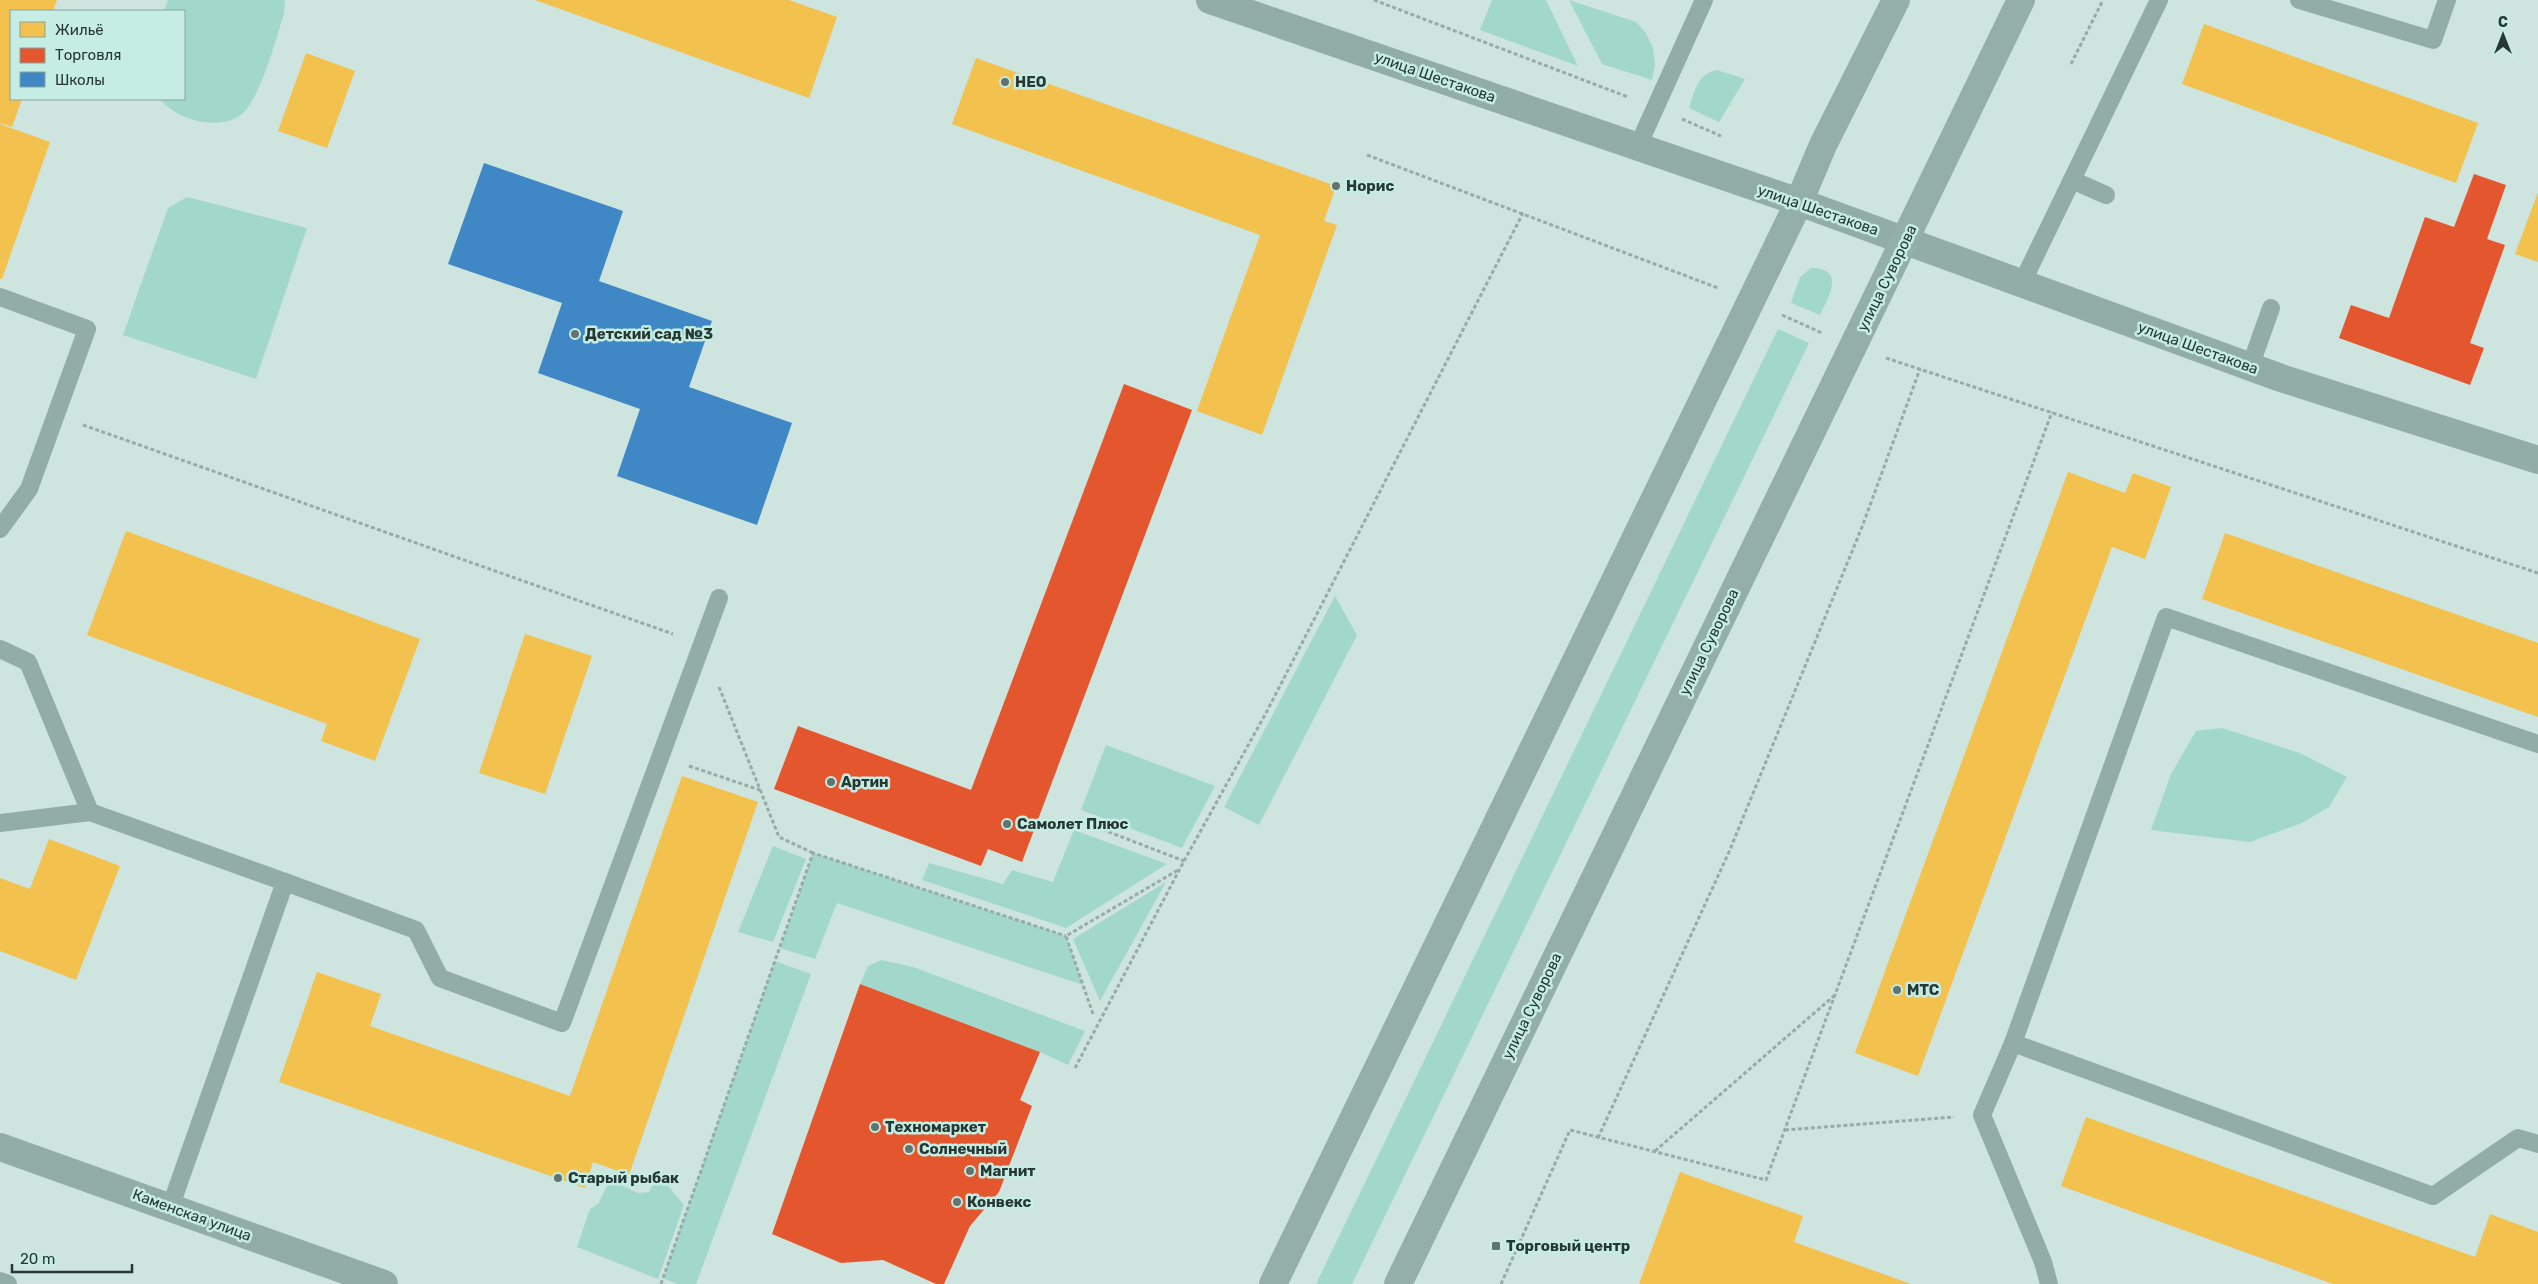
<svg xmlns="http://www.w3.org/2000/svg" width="2538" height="1284" font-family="Rubik,sans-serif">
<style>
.green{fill:#a2d8cc}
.homes{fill:#f2c14e}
.shops{fill:#e4572e}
.schools{fill:#3f88c5}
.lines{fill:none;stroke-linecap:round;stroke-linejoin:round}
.path{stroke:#98aca7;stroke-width:3;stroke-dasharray:4 2.5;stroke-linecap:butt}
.service{stroke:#92aca6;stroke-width:18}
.minor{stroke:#92aca6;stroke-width:28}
.tertiary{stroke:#92aca6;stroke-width:28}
.primary{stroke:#94aea8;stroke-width:28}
.poi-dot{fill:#61746f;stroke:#c5ede3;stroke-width:2}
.labels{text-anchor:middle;stroke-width:5;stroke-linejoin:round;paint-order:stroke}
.street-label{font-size:15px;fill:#273733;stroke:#c5ede3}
.poi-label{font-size:15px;font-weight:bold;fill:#273733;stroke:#c5ede3;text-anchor:start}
</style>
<rect width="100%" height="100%" fill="#cee4de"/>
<g class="green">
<path d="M168 0H285L284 14C275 41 262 94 243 113 232 123 216 124 202 122 182 117 174 113 159 99H184V11H164Z"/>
<path d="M1492 0H1546L1578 66 1480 30Z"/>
<path d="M1569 0 1636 22 1646 33 1653 48 1655 64 1652 80 1602 64Z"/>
<path d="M1717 70 1745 79 1719 122 1689 108C1695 91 1697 74 1717 70Z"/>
<path d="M187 197 307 228 256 379 123 335 168 208Z"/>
<path d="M1811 268C1846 268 1829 297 1820 315L1791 303 1800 277Z"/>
<path d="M1778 329 1809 343 1352 1284H1316Z"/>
<path d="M1335 596 1357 635 1259 825 1224 807Z"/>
<path d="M2222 728 2300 753 2347 777 2329 807 2302 823 2250 842 2151 830 2171 774 2196 731Z"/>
<path d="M1106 745 1215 786 1182 848 1081 810Z"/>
<path d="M1074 830 1167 864 1066 928 922 880 929 863 1003 884 1012 870 1053 882Z"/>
<path d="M773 846 806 859 773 942 738 932Z"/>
<path d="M813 853 1066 936 1083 985 837 903 815 959 780 948Z"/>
<path d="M1166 882 1100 1001 1073 939Z"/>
<path d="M881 960 913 967 1085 1031 1068 1065 1040 1052 860 984 868 966Z"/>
<path d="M775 961 811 974 696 1284H677L663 1278Z"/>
<path d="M659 1175 684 1205 658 1279 577 1247 590 1209 598 1204 610 1180 638 1193 649 1192Z"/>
</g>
<g class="homes">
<path d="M0 0H57L53 11H11V99H22L12 127 0 123Z"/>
<path d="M535 0H789L837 17 809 98Z"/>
<path d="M2204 24 2478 123 2456 183 2182 84Z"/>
<path d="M306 53 355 71 327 148 278 131Z"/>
<path d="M976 58 1336 186 1324 221 1337 225 1262 435 1197 411 1260 235 952 124Z"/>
<path d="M0 124 50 142 2 279H0Z"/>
<path d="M2538 192V262L2515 254Z"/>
<path d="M2068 472 2125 493 2133 473 2171 487 2145 559 2112 547 1918 1076 1855 1053Z"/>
<path d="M126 531 420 639 375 761 321 741 327 724 87 635Z"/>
<path d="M2225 533 2538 643V717L2202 599Z"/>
<path d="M525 634 592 656 545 794 479 773Z"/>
<path d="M682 776 758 802 629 1175 593 1162 585 1188 279 1082 317 972 381 994 370 1026 570 1096Z"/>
<path d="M49 839 120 866 76 980 0 951V878L30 889Z"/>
<path d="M2086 1117 2475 1257 2490 1214 2538 1232V1284H2333L2061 1186Z"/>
<path d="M1680 1172 1803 1216 1794 1242 1911 1284H1639Z"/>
</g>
<g class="shops">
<path d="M2474 174 2506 185 2487 239 2505 245 2470 343 2484 348 2470 385 2339 338 2351 305 2389 318 2425 217 2454 227Z"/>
<path d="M1124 384 1192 410 1022 862 988 849 981 866 774 789 798 726 971 790Z"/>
<path d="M860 984 1040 1052 1020 1100 1032 1106 999 1192 970 1226 944 1284H936L883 1260 841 1263 772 1234Z"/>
</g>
<path class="schools" d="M484 163 623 211 599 281 712 321 689 387 792 423 757 525 617 476 640 409 538 373 562 303 448 264Z"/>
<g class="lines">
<g class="path">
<path d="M1374 0 1628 97"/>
<path d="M2071 64 2103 0"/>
<path d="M1682 119 1721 136"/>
<path d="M1367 155 1718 288"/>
<path d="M1782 315 1822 333"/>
<path d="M1886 358 2538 573"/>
<path d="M83 425 673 634"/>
<path d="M719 687 779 837 813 853"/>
<path d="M689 766 760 790"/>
<path d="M1078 820 1184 861"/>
<path d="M1093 1014 1066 936 1178 870"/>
<path d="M1075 1068 1184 861 1266 713 1523 213"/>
<path d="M1785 1130 1954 1117"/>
<path d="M1598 1138 1729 852 1862 527 1920 369"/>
<path d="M1655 1151 1835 995"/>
<path d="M661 1284 813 853 1066 936"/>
<path d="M1501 1284 1570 1130 1766 1180 2052 412"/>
</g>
<g class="service">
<path d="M2299 0 2433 40 2447 0"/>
<path d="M1638 146 1704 0"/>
<path d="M2072 180 2106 195"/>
<path d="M2022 283 2159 0"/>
<path d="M0 297 87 329 29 489 0 529"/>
<path d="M2250 367 2271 308"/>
<path d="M0 649 28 662 90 812 285 882 170 1208"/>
<path d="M0 823 90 812"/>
<path d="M285 882 416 930 440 978 562 1023 719 598"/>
<path d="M2013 1043 2433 1196 2518 1138 2538 1144"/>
<path d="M0 1281 8 1284"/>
<path d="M2049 1284 2043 1262 1982 1115 2013 1043 2166 617 2538 744"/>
</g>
<path class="minor" d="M1210 0 1799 202 2281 378 2538 460"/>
<path class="tertiary" d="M0 1147 384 1284"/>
<g class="primary">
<path d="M1273 1284 1799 202 1823 145 1896 0"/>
<path d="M1398 1284 2021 0"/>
</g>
</g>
<g class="poi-dot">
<circle cx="1005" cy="82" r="5"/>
<circle cx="1336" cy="186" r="5"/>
<circle cx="575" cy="334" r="5"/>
<circle cx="831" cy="782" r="5"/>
<circle cx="1007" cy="824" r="5"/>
<circle cx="1897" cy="990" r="5"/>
<circle cx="875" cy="1127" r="5"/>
<circle cx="909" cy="1149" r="5"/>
<circle cx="970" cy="1171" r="5"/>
<circle cx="558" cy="1178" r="5"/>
<circle cx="957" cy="1202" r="5"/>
<rect x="1491" y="1241" width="10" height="10" rx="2.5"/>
</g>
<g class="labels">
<g class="street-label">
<text transform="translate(1435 77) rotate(19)" y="5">улица Шестакова</text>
<text transform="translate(1818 210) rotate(19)" y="5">улица Шестакова</text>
<text transform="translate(1887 278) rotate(-64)" y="5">улица Суворова</text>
<text transform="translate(2198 348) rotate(20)" y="5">улица Шестакова</text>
<text transform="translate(1709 642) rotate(-64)" y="5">улица Суворова</text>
<text transform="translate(1532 1006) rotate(-64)" y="5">улица Суворова</text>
<text transform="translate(192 1215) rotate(20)" y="5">Каменская улица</text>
</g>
<g class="poi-label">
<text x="1015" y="87">НЕО</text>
<text x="1346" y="191">Норис</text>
<text x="585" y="339">Детский сад №3</text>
<text x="841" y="787">Артин</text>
<text x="1017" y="829">Самолет Плюс</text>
<text x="1907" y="995">МТС</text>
<text x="885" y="1132">Техномаркет</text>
<text x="919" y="1154">Солнечный</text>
<text x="980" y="1176">Магнит</text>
<text x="568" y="1183">Старый рыбак</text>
<text x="967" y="1207">Конвекс</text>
<text x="1506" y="1251">Торговый центр</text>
</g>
</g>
<rect x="10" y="10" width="175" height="90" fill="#c5ede3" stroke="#86a49d"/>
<rect x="20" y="22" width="25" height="15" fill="#f2c14e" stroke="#86a49d"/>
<text x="55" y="35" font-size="15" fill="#273733">Жильё</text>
<rect x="20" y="48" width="25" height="15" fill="#e4572e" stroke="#86a49d"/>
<text x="55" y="60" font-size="15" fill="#273733">Торговля</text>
<rect x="20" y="72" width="25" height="15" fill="#3f88c5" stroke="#86a49d"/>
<text x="55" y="85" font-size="15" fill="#273733">Школы</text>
<g transform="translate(2503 35)" stroke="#c5ede3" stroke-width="4" paint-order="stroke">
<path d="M0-4L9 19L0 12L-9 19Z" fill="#273733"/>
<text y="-8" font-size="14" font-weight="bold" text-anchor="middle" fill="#273733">С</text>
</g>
<path d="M12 1264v8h120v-8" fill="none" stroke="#273733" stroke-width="2.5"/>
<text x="20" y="1264" font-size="15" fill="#273733" stroke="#c5ede3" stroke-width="4" paint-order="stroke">20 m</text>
</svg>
